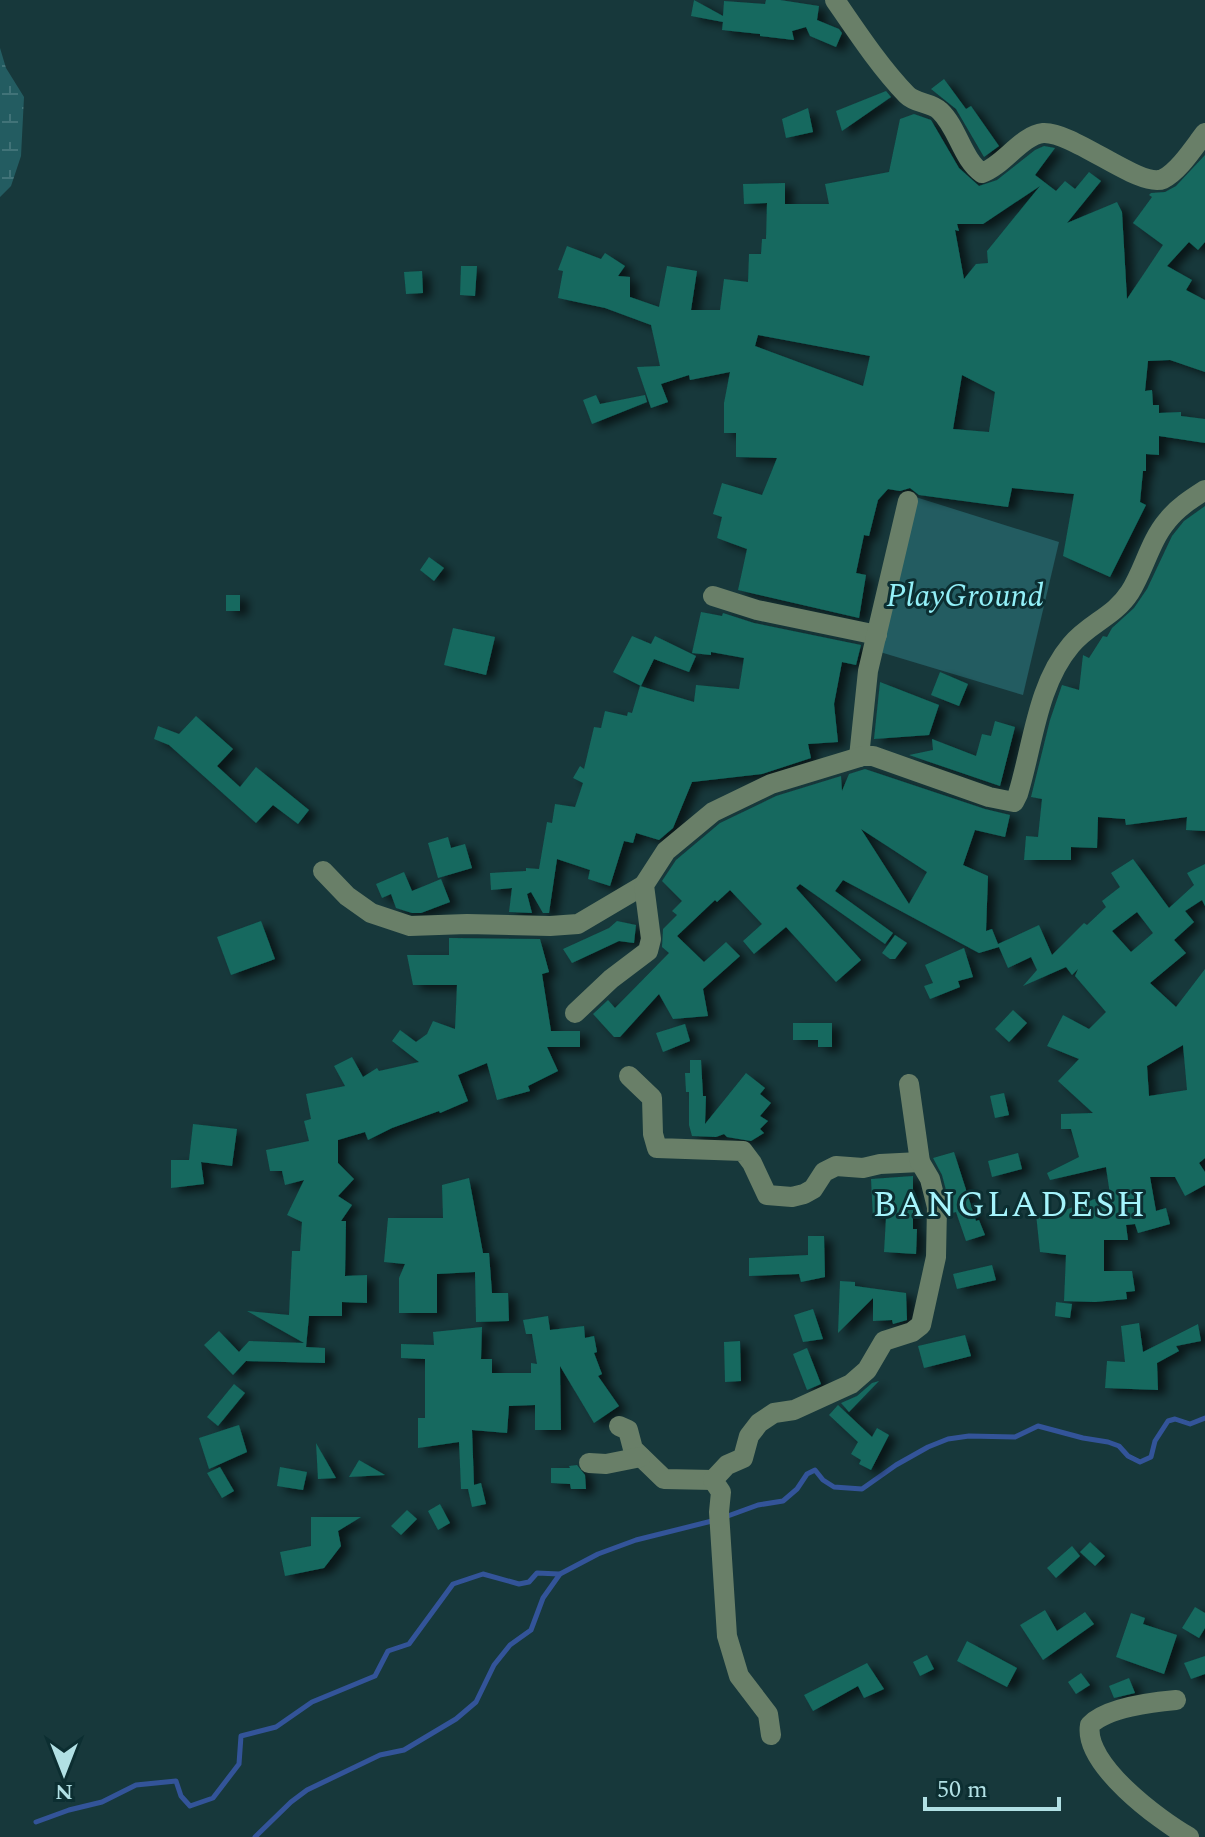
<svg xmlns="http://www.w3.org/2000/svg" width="1205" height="1837" font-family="Spectral,serif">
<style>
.wetland{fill:url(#wetland-marsh)}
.green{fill:#235c61}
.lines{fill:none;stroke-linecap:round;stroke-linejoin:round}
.stream{stroke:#335499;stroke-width:5}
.building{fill:#14695f;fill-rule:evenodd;filter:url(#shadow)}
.minor{stroke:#697f68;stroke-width:20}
.labels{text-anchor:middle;stroke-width:6;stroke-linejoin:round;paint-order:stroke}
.park-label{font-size:32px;font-style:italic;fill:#93f0f8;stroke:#0c2e31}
.quarter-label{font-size:36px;letter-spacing:2px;fill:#a5f4fc;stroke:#0c2e31}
</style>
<defs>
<pattern id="wetland-marsh" width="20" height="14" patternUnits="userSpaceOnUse" patternTransform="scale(2)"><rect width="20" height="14" fill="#235c61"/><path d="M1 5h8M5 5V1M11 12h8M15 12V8" fill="none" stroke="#417378"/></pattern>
<filter id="shadow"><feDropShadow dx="8" dy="4.5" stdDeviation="4" flood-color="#0009"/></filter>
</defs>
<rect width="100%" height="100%" fill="#17383b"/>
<path class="wetland" d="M0 48 6 68 24 97 21 156 11 186 0 197Z"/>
<path class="green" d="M906 494 1059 542 1023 695 870 649Z"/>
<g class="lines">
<g class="stream">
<path d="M725 1517 758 1505 783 1501 797 1489 807 1474 815 1470 823 1480 834 1487 862 1489 896 1465 928 1447 948 1439 969 1436 1015 1437 1038 1426 1083 1438 1108 1442 1119 1446 1128 1456 1140 1462 1151 1457 1155 1441 1168 1421 1175 1419 1190 1424 1205 1418"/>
<path d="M36 1822 69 1810 102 1802 136 1785 176 1781 181 1796 190 1806 213 1798 239 1764 241 1736 276 1727 312 1702 375 1676 388 1651 409 1644 453 1584 483 1574 519 1584 529 1582 537 1573 559 1574"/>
<path d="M255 1837 291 1802 307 1790 380 1755 404 1750 456 1719 476 1702 494 1665 510 1645 531 1630 543 1598 560 1574 598 1554 636 1540 716 1520"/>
</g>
</g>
<g class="building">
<path d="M694 0 723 16 724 1 765 4 766 0H780L819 6 817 20 839 29 842 33 836 47 810 36 806 27 792 31 794 40 760 36V34L722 30 723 22 691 16Z"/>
<path d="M944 79 966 109 971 106 999 146 984 157 956 109 931 89Z"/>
<path d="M886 91 891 97 842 131 836 111Z"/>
<path d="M808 108 813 132 786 138 782 119Z"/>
<path d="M914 114 931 120 959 168 979 186 997 180 1035 150 1044 146 1055 148 1035 175 1056 191 1065 181 1075 189 1089 172 1101 181 1067 223 1117 202 1122 212 1127 299 1163 245 1133 223 1152 197 1149 195 1151 193 1165 192 1176 186 1205 155V242L1198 250 1189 242 1167 266 1192 280 1186 290 1205 300V372L1170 360 1148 361 1145 391 1152 390 1153 405H1159V413L1181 412V416L1205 419V443L1159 436V455L1146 454V471H1143L1140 502 1146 505 1110 577 1063 556 1074 494 1012 488 1008 507 919 495 910 488 900 491 888 489 878 500 869 536 864 535 856 573 866 575 859 618 738 590 747 549 717 538 722 517 713 514 722 483 762 495 777 458 736 457V433H724V403L730 372 690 380 689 375 661 384 668 402 651 408 637 367 660 366 651 325 605 308 558 298 563 271 558 270 567 246 601 259 605 253 625 266 618 276 630 277V297L659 307 667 266 697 271 691 310H720L724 279 748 282 749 254H761L762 239H766L767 203 744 204 743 184 785 183V204H829L825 184 889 172 900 119ZM1040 186 987 251 988 263 976 264 964 279 955 230 959 231 957 224H983ZM758 335 870 356 863 386 755 346ZM962 375 995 392 989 432 953 429Z"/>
<path d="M461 266H477L475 296 460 295Z"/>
<path d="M422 271 423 293 406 294 404 272Z"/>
<path d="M596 395 600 404 645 395 647 402 592 424 583 400Z"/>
<path d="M1205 506V831L1186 830 1187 817 1126 825 1125 819 1098 817 1097 848 1071 847V860H1024L1026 836 1038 837 1042 799 1031 797 1050 720 1062 685 1079 690 1083 655 1089 658 1103 636 1107 637 1112 628 1134 608 1147 589 1172 536 1184 521Z"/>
<path d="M429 557 444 568 434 581 420 570Z"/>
<rect x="226" y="595" width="14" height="16"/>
<path d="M701 612 722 616 723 613 754 623 861 645 856 665 842 662 834 704 838 742 808 744 811 758 762 774 692 782 673 828 659 840 636 833 633 843 624 841 610 886 588 879 590 870 557 859 549 913H543L531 892 527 894 532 913 509 912 512 888 491 890 490 873 526 871V868L539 869 547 822 552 823 555 804 575 807 583 783 573 778 580 766 584 769 594 727 601 728 605 711 627 716 628 712 632 713 640 686 694 702 696 685 739 689 744 658 711 652V655L692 653Z"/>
<path d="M453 628 495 637 486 675 444 665Z"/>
<path d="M632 636 651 644 655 636 696 656 689 672 654 659 641 686 613 672Z"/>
<path d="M940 672 968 684 959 706 931 695Z"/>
<path d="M880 682 939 705 929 735 874 739Z"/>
<path d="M196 716 233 749 217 766 240 787 256 767 309 810 298 824 273 805 256 823 169 745 154 739 158 726 179 734Z"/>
<path d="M995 721 1015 727 1000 786 909 755 933 750 932 739 976 756 982 734 991 736Z"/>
<path d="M865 769 985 809 1010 815 1005 837 975 830 963 865 988 876 986 931 992 929 998 944 1039 925 1052 955 1084 923 1087 925 1106 907 1102 901 1120 887 1111 873 1133 859 1169 908 1194 885 1187 873 1205 864V906L1202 900 1185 911 1194 922 1174 940 1186 953 1150 983 1176 1007 1205 969V1158L1199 1163 1205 1172V1185L1185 1196 1175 1177H1150L1156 1211 1166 1208 1170 1224 1138 1233 1135 1224 1126 1225 1128 1240H1104V1271H1132L1135 1291 1126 1292 1127 1299 1095 1302 1064 1301 1066 1255 1040 1252 1036 1214 1049 1216 1073 1207 1072 1205 1110 1195 1106 1167 1050 1180 1047 1173 1079 1157 1071 1129H1061V1114L1093 1113 1058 1081 1079 1059 1047 1046 1063 1015 1089 1029 1106 1012 1075 976 1078 969 1072 975 1066 967 1023 986 1037 970 1031 957 1008 968 999 947 979 953 843 880 835 891 893 933 885 944 800 884 796 888 861 960 836 982 786 927 754 954 743 941 762 924 730 890 717 902 715 900 677 936 704 962 726 942 740 956 703 989 708 1016 673 1019 659 994 620 1037H614L593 1014 608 1000 615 1008 669 953 662 947 663 929 677 915 672 911 682 901 662 881 676 860 720 823 776 796 841 776 842 791 849 774ZM861 829 927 872 909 904ZM1137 912 1153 933 1131 952 1112 931ZM1183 1045 1187 1090 1149 1096 1147 1066Z"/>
<path d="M448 837 451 848 465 844 472 868 438 878 428 843Z"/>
<path d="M404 872 412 891 441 879 450 902 421 913H412L396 908 391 894 382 898 376 884Z"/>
<path d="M261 921 275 959 231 975 217 937Z"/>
<path d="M617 921 636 925 634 943 619 941 572 963 563 949 609 928Z"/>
<path d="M895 935 907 943 895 959H890L882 953Z"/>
<path d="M449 938 540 939 549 972 542 974 551 1031H580V1047H547L558 1071 528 1086 530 1091 497 1100 487 1063 458 1075 468 1101 440 1113 439 1111 392 1128 368 1140 365 1132 338 1140V1163L354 1179 338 1196 352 1205 341 1221H346L345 1276 367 1275V1303L342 1302V1316H309L306 1347 325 1348V1363L246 1361 233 1375 204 1345 219 1331 239 1352 249 1341 304 1343 247 1311 289 1315 292 1251H300L302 1222 287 1215 304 1180 285 1185 282 1171H270L266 1150 309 1141 304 1121 311 1119 306 1094 345 1086 334 1066 352 1057 363 1077 377 1068 379 1071 419 1062 392 1041 400 1030 416 1042 427 1034 433 1021 455 1029 457 985H413L407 955H449Z"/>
<path d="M964 948 973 977 958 981 960 987 930 999 924 986 933 983 925 965Z"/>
<path d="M1013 1010 1027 1023 1009 1042 995 1029Z"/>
<path d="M793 1023H832V1047H818V1040H793Z"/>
<path d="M685 1024 690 1041 663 1052 656 1033Z"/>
<path d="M690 1060H701L703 1096H706L705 1124 746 1073 765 1088 760 1094 771 1103 760 1116 768 1121 760 1129 764 1133 751 1141 727 1137 724 1134 716 1137 692 1136 689 1125V1092H686L685 1073H690Z"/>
<path d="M1004 1093 1009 1115 995 1118 990 1096Z"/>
<path d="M193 1124 237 1129 232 1166 201 1162 204 1184 171 1188V1160H189Z"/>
<path d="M954 1152 976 1221 979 1220 985 1235 966 1241 956 1212 952 1213 942 1175 933 1158Z"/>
<path d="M1018 1153 1022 1169 992 1177 988 1161Z"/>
<path d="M913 1176V1229H917L916 1254 884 1252 886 1218 873 1219 871 1179Z"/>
<path d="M469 1178 483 1253H489L492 1293H508L509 1321 476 1322 475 1272 437 1274V1313H399V1278L405 1264 384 1262 388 1218H443L442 1185Z"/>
<path d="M808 1236H824L825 1277 801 1282 799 1274 749 1276V1258L808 1255Z"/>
<path d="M992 1265 996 1280 957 1289 953 1274Z"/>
<path d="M840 1281 855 1282V1286L906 1293 907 1320 893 1324 892 1320 873 1321V1298L838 1333Z"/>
<path d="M1056 1302 1072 1304 1070 1318 1055 1316Z"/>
<path d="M813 1309 823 1339 803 1342 794 1315Z"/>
<path d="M548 1316 550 1330 584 1326 585 1338 594 1336 597 1352 594 1353 602 1374 598 1376 619 1406 594 1423 560 1366 561 1430H535V1405L509 1406 507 1433 472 1430 474 1485 481 1483 486 1504 472 1507 468 1489H461L459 1442 418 1448V1418H425V1359L401 1358V1344L434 1345 433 1332 482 1327 481 1359H492V1373H531V1363L537 1364 532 1334H526L523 1320Z"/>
<path d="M1139 1323 1143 1352 1198 1324 1201 1341 1176 1346 1179 1351 1157 1363 1158 1390 1105 1388 1107 1361 1125 1362 1121 1326Z"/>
<path d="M965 1335 971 1356 924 1368 918 1346Z"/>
<path d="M740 1341 741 1381 725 1382 724 1342Z"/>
<path d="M807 1348 821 1384 807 1390 793 1354Z"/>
<path d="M879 1381 849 1412 841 1403 857 1396 872 1383Z"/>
<path d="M234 1384 245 1393 218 1426 207 1417Z"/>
<path d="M838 1405 872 1437 877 1428 889 1435 871 1470 859 1464 861 1460 851 1454 858 1442 829 1415Z"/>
<path d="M239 1425 247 1452 209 1469 199 1438Z"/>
<path d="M316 1443 336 1478 318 1479Z"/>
<path d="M359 1460 385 1475 349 1477Z"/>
<path d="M577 1465 585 1475 586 1489H571L570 1484 551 1483V1468H570L569 1466Z"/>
<path d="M220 1467 234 1491 222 1498 207 1473Z"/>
<path d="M280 1467 307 1472 303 1490 277 1486Z"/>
<path d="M440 1504 450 1523 438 1530 428 1511Z"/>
<path d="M407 1510 417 1519 401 1535 391 1526Z"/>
<path d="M311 1517H361L338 1531 341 1546 324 1568 285 1576 280 1552 311 1546Z"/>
<path d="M1090 1542 1105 1556 1095 1566 1080 1552Z"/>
<path d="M1072 1546 1080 1556 1056 1578 1047 1568Z"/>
<path d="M1195 1607 1205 1613V1628L1199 1638 1182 1628Z"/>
<path d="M1045 1610 1057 1631 1085 1612 1094 1624 1043 1660 1020 1625Z"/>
<path d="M1131 1613 1145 1618 1143 1624 1177 1635 1164 1674 1116 1657Z"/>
<path d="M967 1641 1017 1668 1007 1687 957 1661Z"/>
<path d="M927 1655 934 1669 920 1676 913 1662Z"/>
<path d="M1205 1656V1674L1191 1679 1184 1663Z"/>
<path d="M867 1663 884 1689 864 1698 858 1686 813 1711 804 1695Z"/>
<path d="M1081 1673 1090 1685 1076 1694 1068 1682Z"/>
<path d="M1129 1678 1135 1693 1114 1698 1109 1686Z"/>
</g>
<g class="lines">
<g class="minor">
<path d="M835 0C857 32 880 67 907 95 916 104 931 102 940 111 958 128 962 159 982 173 1003 166 1022 135 1043 133 1073 131 1140 189 1163 179 1179 171 1194 147 1205 133"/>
<path d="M713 596 757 610 877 635"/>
<path d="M859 757 868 671 908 501"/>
<path d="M323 871 347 896 371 913 410 926 467 924 550 926 578 924 644 885"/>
<path d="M575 1013 611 979 648 951 651 939 644 885 666 851 713 812 771 784 863 756H873L989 797 1014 802 1018 794C1033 745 1037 685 1071 645 1089 623 1114 617 1130 592 1144 570 1150 541 1167 521 1177 508 1191 499 1205 490"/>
<path d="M629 1076 652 1098 653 1134 657 1148 743 1151 752 1163 767 1195 792 1197 804 1194 813 1189 824 1172 836 1166 863 1168 880 1164 920 1162"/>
<path d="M619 1426 628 1430 633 1449 664 1479 713 1480"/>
<path d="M589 1463 606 1464 641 1457"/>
<path d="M1176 1700C1153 1702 1106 1708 1090 1725 1083 1764 1159 1820 1189 1837"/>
<path d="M771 1735 768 1714 739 1676 727 1636 719 1512 721 1492 713 1480 727 1465 743 1458 749 1436 759 1423 774 1413 794 1410 851 1384 867 1370 884 1341 912 1332 921 1325 936 1257 937 1207 930 1179 920 1162 909 1084"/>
</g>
</g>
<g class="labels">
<g class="park-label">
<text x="965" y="606">PlayGround</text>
</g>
<g class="quarter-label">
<text x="1010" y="1216">BANGLADESH</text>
</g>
</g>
<g transform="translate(64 1773) rotate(180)" stroke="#0c2e31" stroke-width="6" paint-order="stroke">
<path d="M0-6L14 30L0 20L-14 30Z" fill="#b1e0e4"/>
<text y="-12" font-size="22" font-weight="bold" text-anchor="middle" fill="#b1e0e4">N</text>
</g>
<path d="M925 1797v12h134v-12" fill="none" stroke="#b1e0e4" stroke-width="4"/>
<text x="937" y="1797" font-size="24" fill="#b1e0e4" stroke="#0c2e31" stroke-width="6" paint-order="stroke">50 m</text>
</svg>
